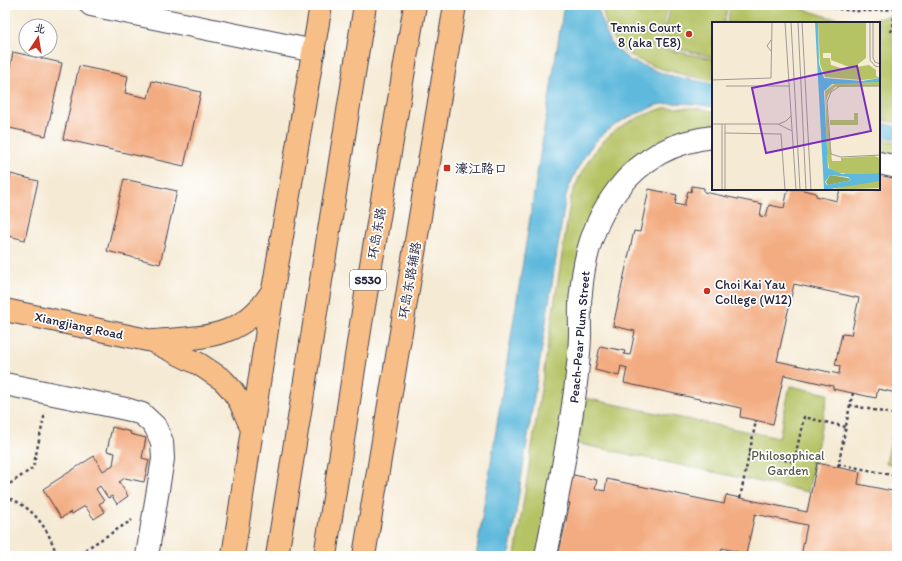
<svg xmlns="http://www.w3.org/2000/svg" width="902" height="561" font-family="Itim,'LXGW WenKai TC',sans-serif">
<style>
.green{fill:#b5c365;stroke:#6c7250}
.water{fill:#5fb9dc;stroke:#406e8c}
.building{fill:#f3ac81;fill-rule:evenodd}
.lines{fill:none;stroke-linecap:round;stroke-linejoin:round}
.minor-casing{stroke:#424052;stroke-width:24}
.major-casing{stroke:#424052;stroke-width:24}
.path{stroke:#424052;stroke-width:2.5;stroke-dasharray:3 3;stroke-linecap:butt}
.minor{stroke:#fff;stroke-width:22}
.major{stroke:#f7be88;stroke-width:22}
.poi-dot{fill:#c8321e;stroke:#fff;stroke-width:1.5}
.labels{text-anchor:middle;stroke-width:3.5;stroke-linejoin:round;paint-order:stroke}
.shield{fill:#fff;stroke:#646476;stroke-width:1}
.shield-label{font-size:12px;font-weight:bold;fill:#22223b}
.poi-label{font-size:13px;fill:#22223b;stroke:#fff;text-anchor:start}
.street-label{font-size:13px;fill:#22223b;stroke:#fff}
.park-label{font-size:13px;fill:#555a4a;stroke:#fff}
.inset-road{fill:none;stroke:#a19a97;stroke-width:1}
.view{fill:#7b2cbf;fill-opacity:0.15;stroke:#7b2cbf;stroke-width:2}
.inset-edge{fill:none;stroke:#22223b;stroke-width:2}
</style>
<rect width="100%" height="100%" fill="#fff"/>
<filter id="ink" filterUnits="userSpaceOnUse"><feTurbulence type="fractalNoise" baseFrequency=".025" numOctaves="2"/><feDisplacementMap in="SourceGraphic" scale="8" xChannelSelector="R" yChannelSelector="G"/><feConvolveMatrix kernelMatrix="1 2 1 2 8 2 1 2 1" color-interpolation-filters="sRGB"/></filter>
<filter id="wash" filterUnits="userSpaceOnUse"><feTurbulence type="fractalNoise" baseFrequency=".012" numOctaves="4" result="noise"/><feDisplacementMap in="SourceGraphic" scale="16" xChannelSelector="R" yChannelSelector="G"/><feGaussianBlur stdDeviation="0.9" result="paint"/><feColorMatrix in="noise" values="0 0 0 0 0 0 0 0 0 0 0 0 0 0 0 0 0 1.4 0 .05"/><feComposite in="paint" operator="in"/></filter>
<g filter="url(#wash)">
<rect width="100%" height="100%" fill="#f5ead4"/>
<g class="green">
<path d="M602 5H668L659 48 713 59V81C683 74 633 67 614 40 608 32 603 15 602 5Z"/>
<path d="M671 5H728L724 23H713V57L662 45Z"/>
<path d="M731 5H791L828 17 866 21 897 15V123L879 119V23H727Z"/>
<path d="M664 108H694L713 111V133L606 192 568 390 540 556H515L571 197C580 173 592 150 612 133 626 121 647 114 664 108Z"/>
<path d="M879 139 897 142V162L879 158Z"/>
<path d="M790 386 828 394 808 492 575 443 584 398 779 438Z"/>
<path d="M895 422 897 423V465L886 463Z"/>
</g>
<g class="water">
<path d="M564 5H597L600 15 610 43 629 60 667 75 713 84V107C697 104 680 102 664 104 657 104 650 108 644 111 599 127 582 153 566 195L509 556H476Z"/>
<path d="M879 122 897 127V139L879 136Z"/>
</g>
<g id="blocks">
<g class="building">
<path d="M13 52 62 63 46 136 5 127V67L10 68Z"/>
<path d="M79 66 128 76 125 93 148 98 152 81 201 92 184 166 63 139Z"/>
<path d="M879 168 897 171V393L878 389 876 398 833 389V386L784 375 773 424 740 417 741 408 624 383 627 368 621 366 619 376 595 370 600 346 625 351 624 354 630 355 635 331 613 326 634 231 640 232 649 189 677 195 675 204 684 206 688 191 691 192 692 186 704 188V192L762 204 760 216 766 217 769 205 784 208 788 189H799L816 193V196L837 201 840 189 855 191 856 189H879ZM794 284 859 298 851 335 842 334 835 365 840 366 839 374 777 361Z"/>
<path d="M11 174 38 181 25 240 5 235V199Z"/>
<path d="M124 179 177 191 160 264 107 251Z"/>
<path d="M112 427 131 432 130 434 146 438 142 458 149 460 144 482 125 478 119 482 128 496 117 504 112 496 108 498 100 486 96 489 104 501 99 504 105 512 94 519 85 506 72 514 71 512 61 518 43 489 94 456 103 471 113 465 115 453 107 451Z"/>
<path d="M817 463 860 472 858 484 897 492V556H801L807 525 755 514 746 554 722 548 721 552 739 556H558L570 503 563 502 569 474 597 480 595 489 605 491 607 479 724 504 726 495 807 512Z"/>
</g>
</g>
</g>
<g filter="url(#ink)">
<use href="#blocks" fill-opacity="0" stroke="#424052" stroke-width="1"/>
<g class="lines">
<g class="minor-casing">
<g id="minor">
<path d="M91 5 314 51"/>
<path d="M879 163 897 167"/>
<path d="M5 384 126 409 142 414 155 426 162 442 163 459 147 556"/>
<path d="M546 556C557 499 569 441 576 383 578 366 580 349 580 332 580 319 579 306 581 293 587 215 630 146 713 137"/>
</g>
</g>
<g class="major-casing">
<g id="major">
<path d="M5 310 152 341 199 364 223 380 232 390 240 402 252 429"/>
<path d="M152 341C203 337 241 340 272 292"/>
<path d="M233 556 273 290 321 5"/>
<path d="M277 556 365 5"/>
<path d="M325 556 361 324 415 5"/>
<path d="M364 556 455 5"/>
</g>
</g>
<g class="path">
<path d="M821 5C846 12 872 13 897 8"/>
<path d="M891 32 896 9"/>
<path d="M853 393 850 405 897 415"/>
<path d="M749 452 794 462 804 417 846 427"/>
<path d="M838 464 897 476"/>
<path d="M838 467 850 405"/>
<path d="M5 487 33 468 45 413"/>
<path d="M5 496C33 507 48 527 57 556"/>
<path d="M740 498 756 421"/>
<path d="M75 556 132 520"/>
</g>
<use href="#minor" class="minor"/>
<use href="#major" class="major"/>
</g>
</g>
<g class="poi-dot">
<circle cx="689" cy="34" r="4"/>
<rect x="443" y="164" width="8" height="8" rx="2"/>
<circle cx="707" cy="291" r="4"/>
</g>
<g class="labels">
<rect class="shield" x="350" y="270" width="36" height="20" rx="3"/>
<g class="shield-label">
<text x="368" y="284">S530</text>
</g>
<g class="poi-label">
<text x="681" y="32" text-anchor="end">Tennis Court<tspan x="681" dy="15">8 (aka TE8)</tspan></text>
<text x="455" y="173">濠江路口</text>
<text x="715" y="289">Choi Kai Yau<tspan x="715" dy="15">College (W12)</tspan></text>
</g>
<g class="street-label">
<text transform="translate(376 233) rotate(-80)" y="5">环岛东路</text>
<text transform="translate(409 280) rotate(-80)" y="5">环岛东路辅路</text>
<text transform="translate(79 325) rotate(12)" y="5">Xiangjiang Road</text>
<text transform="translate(579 337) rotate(-85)" y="5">Peach-Pear Plum Street</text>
</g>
<g class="park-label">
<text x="788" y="460">Philosophical<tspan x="788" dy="15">Garden</tspan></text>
</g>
</g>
<g transform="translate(712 22)">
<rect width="168" height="168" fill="#f5ead4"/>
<path d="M106 0H154V36L145 43 137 45 119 38V31H111V36H118L119 43 132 47 157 43 164 48V54L168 56 150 58 113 55 108 42ZM168 60V64L123 65 116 73 114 80 120 139H129V136L162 134 168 136V151L135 152 122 150 117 146 115 132 113 69 124 61ZM142 91H146V103H118V98H142ZM168 159 167 166 119 168 144 161Z" fill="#b5c365"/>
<path d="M118 153 136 156 139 158 116 163 114 160Z" fill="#90a95a"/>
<path d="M103 0H106L107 42 112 56 150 59 168 56V60L120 62 112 69 116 146 130 152 168 151V159L112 168ZM118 153 136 155 139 158 115 163 113 160Z" fill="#5fb9dc" fill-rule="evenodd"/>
<path class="inset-road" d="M73 0 84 168M79 0 88 168M86 0 94 168M90 0 99 168M158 0V38L163 44 168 45M161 0V36L163 40 168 42M59 29 55 24 59 18M0 58 59 56 60 0M14 64H78M168 64H128L119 70 115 80 119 132 129 135 168 133M0 102H66L80 109M10 102V168M13 102V168M67 102 74 99 79 94M13 111 69 112 73 168"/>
<path class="view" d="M145 44 159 109 54 131 40 66Z"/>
<rect width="168" height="168" class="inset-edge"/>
</g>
<rect width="902" height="561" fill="none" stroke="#fff" stroke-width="20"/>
<g transform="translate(38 38) rotate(12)"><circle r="19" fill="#ffffff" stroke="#a7a7b1"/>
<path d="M0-3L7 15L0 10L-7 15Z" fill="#c8321e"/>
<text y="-6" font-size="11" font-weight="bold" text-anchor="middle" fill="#22223b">北</text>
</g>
</svg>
